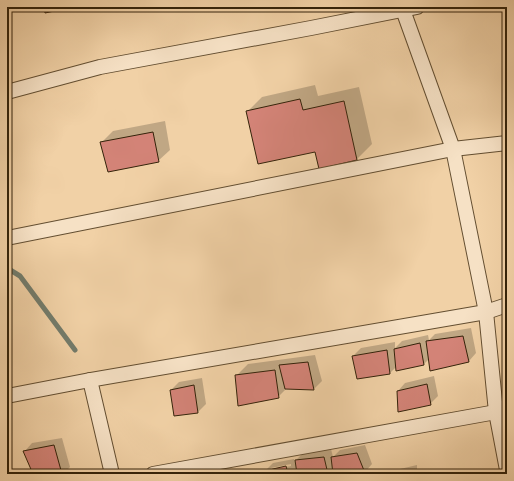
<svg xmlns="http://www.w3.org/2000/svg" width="514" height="481" font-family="'Libre Caslon Text',serif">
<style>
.shadow{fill:#0003;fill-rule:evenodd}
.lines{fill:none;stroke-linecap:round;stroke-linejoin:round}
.stream{stroke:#727b6b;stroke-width:5}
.building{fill:#d38377;stroke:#34230a}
.street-casing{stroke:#634e31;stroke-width:16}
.street{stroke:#f6e1c5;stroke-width:14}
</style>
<rect width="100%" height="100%" fill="#f1d1a6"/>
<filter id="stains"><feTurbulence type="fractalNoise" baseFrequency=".005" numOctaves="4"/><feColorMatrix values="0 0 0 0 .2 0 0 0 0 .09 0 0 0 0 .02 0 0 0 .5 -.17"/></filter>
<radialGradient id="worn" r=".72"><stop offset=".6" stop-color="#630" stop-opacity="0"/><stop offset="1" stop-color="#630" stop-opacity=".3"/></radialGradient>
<g class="shadow">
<path d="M315 85 318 96 359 87 372 144 357 159 319 168 315 151 247 112 262 97Z"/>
<path d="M165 121 170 150 158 161 101 143 113 131Z"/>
<path d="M471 328 476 353 469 361 429 359 424 364 397 366 390 373 353 356 361 348 395 342V348L402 341 428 335 429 340 435 334Z"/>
<path d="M315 355 322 381 314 389 287 388 278 397 236 376 248 364Z"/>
<path d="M434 376 438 396 430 404 398 391 405 383Z"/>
<path d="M202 378 206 404 198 412 175 415 171 390 179 382Z"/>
<path d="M62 438 70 467 63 474H34L25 451 32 443Z"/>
<path d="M365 445 372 464 365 472 357 474H334L333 472 331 474H265V471L273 463 294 459 295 461 304 452 331 449 333 457 340 450ZM291 464V466L271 470V468Z"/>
<path d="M417 465V474H382L383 473Z"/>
</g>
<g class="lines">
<path class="stream" d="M7 268 20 276 75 350"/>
</g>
<g class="building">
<path d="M44 7H73L45 13Z"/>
<path d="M300 99 303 110 344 101 357 160 319 169 315 152 258 164 246 111Z"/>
<path d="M153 132 159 162 108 172 100 142Z"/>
<path d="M463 336 469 362 430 371 426 341Z"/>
<path d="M420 343 424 365 396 371 394 349Z"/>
<path d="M387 350 390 374 357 379 352 356Z"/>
<path d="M308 362 314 390 285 389 279 365Z"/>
<path d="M275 370 279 398 238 406 235 375Z"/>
<path d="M427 384 431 405 398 412 397 391Z"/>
<path d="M194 385 198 413 174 416 170 390Z"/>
<path d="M54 445 62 474H33L23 451Z"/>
<path d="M357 453 365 473 333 474 331 457Z"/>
<path d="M324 457 328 474H297L295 460Z"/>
<path d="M286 466 288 474H264V471Z"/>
</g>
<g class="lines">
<g class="street-casing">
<g id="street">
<path d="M403 10 453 149 486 312 496 412 507 470"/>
<path d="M7 92 100 67 311 28 417 7"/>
<path d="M7 238 453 149 507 143"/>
<path d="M90 380 112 474"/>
<path d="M7 396 90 380 486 312 507 305"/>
<path d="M153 474 496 412"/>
</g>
</g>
<use href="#street" class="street"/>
</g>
<rect width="514" height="481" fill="none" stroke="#f1d1a6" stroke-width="24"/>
<rect x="8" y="8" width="498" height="465" fill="none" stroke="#34230a" stroke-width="2"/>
<rect x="12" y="12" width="490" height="457" fill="none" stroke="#34230a"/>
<rect width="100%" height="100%" filter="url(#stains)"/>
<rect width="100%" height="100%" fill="url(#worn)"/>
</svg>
